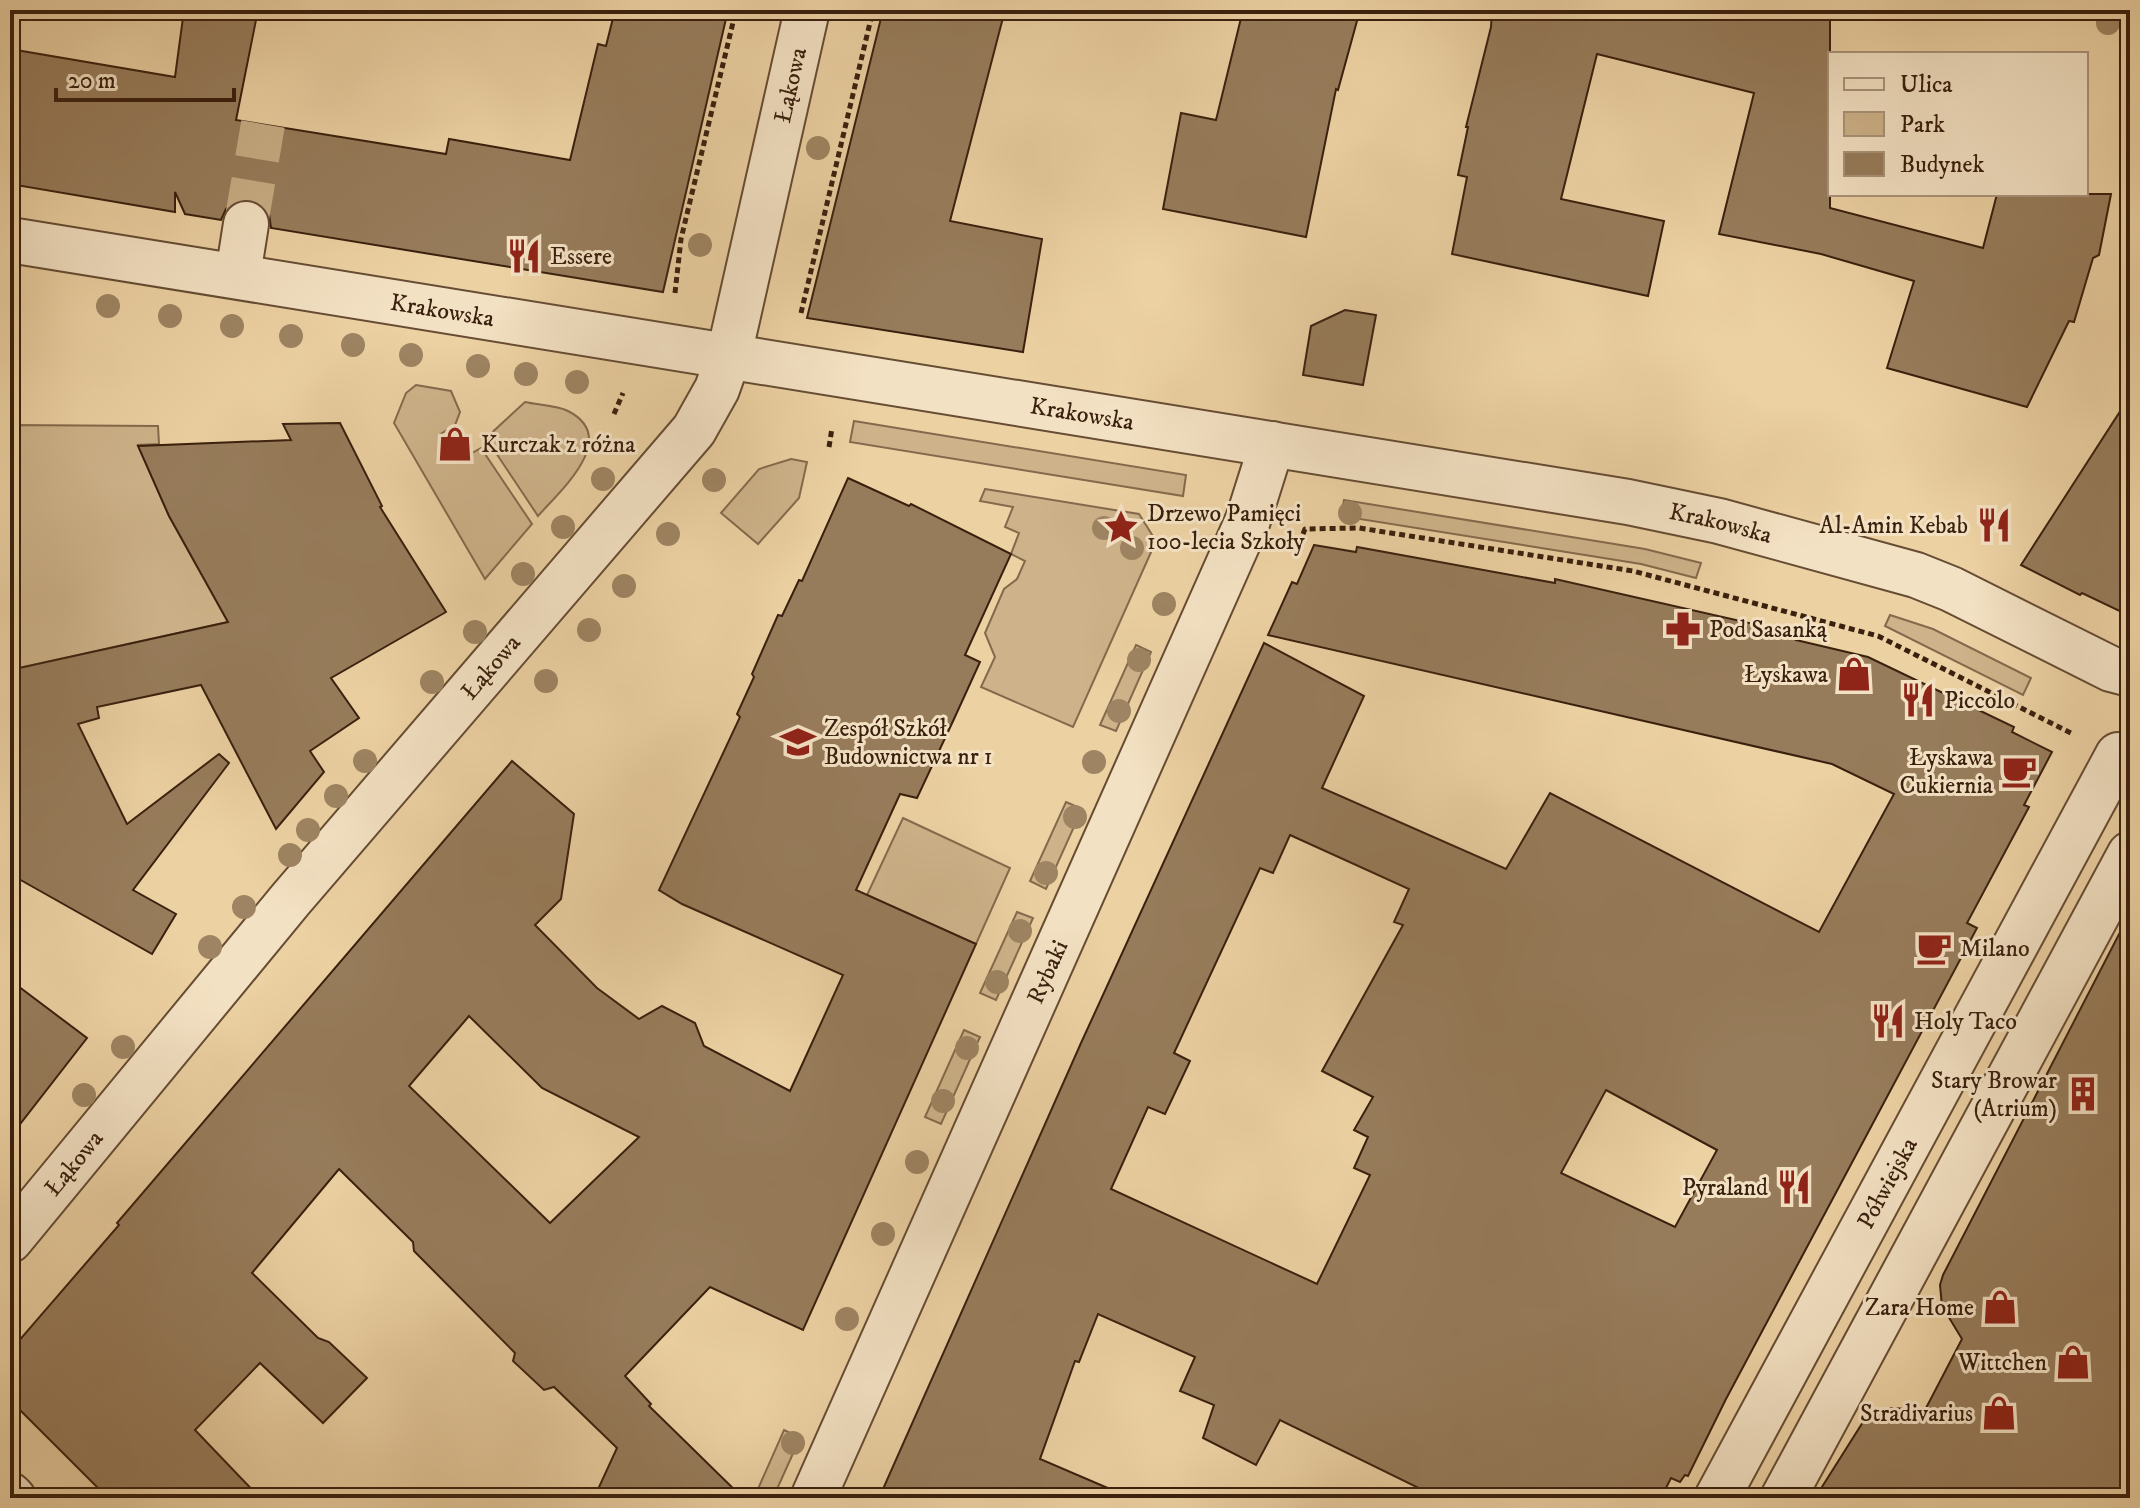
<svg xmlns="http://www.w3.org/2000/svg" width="2140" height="1508" font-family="'IM FELL DW Pica',serif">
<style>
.green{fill:#ceb38a;stroke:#846a4c;stroke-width:2}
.building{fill:#977c5b;stroke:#3a200e;stroke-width:2;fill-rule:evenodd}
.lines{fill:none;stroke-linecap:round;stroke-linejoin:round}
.minor-tunnel{stroke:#c8ae85;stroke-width:44;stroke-dasharray:44 22;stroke-linecap:butt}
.minor-casing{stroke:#664c33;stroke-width:48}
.path{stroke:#3a200e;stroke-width:5;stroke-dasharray:6 4;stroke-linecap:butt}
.minor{stroke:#f3e1c3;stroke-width:44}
.tree{fill:#9e8462}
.labels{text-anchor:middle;stroke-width:6;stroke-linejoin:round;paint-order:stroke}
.street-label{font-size:24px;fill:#3a200e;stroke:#f3e1c3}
.poi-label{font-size:24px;fill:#3a200e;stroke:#f3e1c3;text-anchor:start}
</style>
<rect width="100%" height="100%" fill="#ecd1a3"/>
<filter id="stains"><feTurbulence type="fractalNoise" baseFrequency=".0025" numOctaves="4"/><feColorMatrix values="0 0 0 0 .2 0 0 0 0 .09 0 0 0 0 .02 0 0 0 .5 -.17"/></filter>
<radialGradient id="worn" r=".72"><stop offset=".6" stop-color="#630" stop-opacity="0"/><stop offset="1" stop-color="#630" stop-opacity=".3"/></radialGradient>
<g class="green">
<path d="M416 385 451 391 460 412 455 425 439 435 456 462 481 448 532 524 485 579 394 423 406 393Z"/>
<path d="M525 402C538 405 557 405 568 411 621 438 560 491 538 516L486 438Z"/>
<path d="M854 421 1186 475 1183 496 850 442Z"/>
<path d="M10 425 158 426 159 444 138 445 169 516 228 622 10 670Z"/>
<path d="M791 459 807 462 799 498 758 544 721 513 759 469Z"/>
<path d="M985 489 1139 514 1156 541 1073 727 981 687 995 657 985 633 1004 589 1017 579 1025 561 1011 554 1019 533 1005 527 1013 507 980 501Z"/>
<path d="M1344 500 1645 549 1701 563 1696 578 1641 564 1341 516Z"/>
<path d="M1890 615 1933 629 2031 678 2023 695 1885 626Z"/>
<path d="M1136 645 1151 652 1116 731 1100 725Z"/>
<path d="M1066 802 1082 809 1046 889 1030 881Z"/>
<path d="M903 818 1010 868 976 944 867 895Z"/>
<path d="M1017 912 1033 918 996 1000 980 993Z"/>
<path d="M964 1030 980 1037 941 1124 925 1117Z"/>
<path d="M784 1430 800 1438 773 1498H754Z"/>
</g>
<g class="building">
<path d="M184 10H258L236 120 446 154 449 139 570 160 598 44 606 46 615 10H728L663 292 271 228 269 214 261 204 251 200 236 201 226 209 221 220 185 214 175 192V212L10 184V49L175 77Z"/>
<path d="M883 10H1005L950 221 1042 239 1023 352 807 318Z"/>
<path d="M1243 10H1360L1338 90 1336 89 1306 237 1163 209 1181 113 1216 120Z"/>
<path d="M1492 10H1830V208L1983 248 1997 194H2111L2099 255 2093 258 2074 322 2069 321 2027 407 1887 368 1914 281 1821 254 1719 234 1754 93 1597 54 1561 199 1664 221 1648 296 1452 254 1467 177 1458 175 1468 127H1466L1491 27Z"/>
<path d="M1345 310 1376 315 1363 385 1303 375 1311 326Z"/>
<path d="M2130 396V616L2082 593 2080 595 2021 565Z"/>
<path d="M340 423 382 506 380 507 446 612 331 678 359 718 310 751 324 772 276 829 201 685 97 707 99 718 78 724 127 824 219 754 229 763 133 890 176 914 152 954 10 874V670L228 622 169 516 138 446 291 440 283 424Z"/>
<path d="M848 478 909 506 911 504 1011 554 965 655 980 662 954 719 917 798 900 794 856 890 976 944 803 1330 710 1287 625 1376 651 1404 649 1406 743 1498H594L617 1448 554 1387 544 1390 513 1361 515 1353 414 1251 413 1242 339 1169 252 1273 318 1338 329 1342 367 1378 323 1423 260 1363 195 1430 260 1498H108L10 1400V1351L119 1225 117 1223 512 761 574 814 561 899 535 925 597 988 639 1019 662 1006 695 1023 704 1046 790 1091 843 975 682 904 659 890 740 717 737 714 754 677 752 674 778 615 782 616 799 580 802 581ZM469 1016 542 1088 639 1137 550 1223 409 1086Z"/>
<path d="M1314 545 1356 552 1357 547 1555 583V579L1798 634 1796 640 1868 657 2014 727 2012 732 2052 752 2024 805 2029 807 1967 923 1977 928 1726 1399 1688 1476 1685 1475 1680 1482 1671 1478 1661 1498H1439L1280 1420 1256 1465 1203 1438 1214 1405 1180 1391 1195 1357 1098 1314 1079 1362 1075 1361 1040 1459 1131 1498H879L1081 1043 1264 643 1364 696 1322 788 1506 869 1550 793 1819 932 1894 794 1832 764 1268 635 1292 582 1297 584ZM1290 835 1409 889 1394 922 1403 925 1322 1071 1373 1097 1354 1130 1368 1137 1354 1168 1370 1175 1317 1284 1111 1189 1148 1107 1165 1114 1190 1061 1174 1053 1260 868 1273 873ZM1606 1090 1717 1150 1675 1227 1561 1173Z"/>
<path d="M2130 913V1498H1815L1863 1422 1874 1414 1892 1408 1925 1410 1962 1339 1942 1306 1940 1285 1943 1275Z"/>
<path d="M10 980 87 1038 10 1137Z"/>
</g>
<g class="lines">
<path class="minor-tunnel" d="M246 224 263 124"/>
<g class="minor-casing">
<g id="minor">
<path id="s1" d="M10 240 1628 502 1719 521 1916 575 1951 589 2111 669 2130 674"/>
<path d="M238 275 246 224"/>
<path id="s2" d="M10 1240 291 899 694 430 717 389 729 355 807 10"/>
<path d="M10 1495 13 1498"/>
<path id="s3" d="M813 1498 1248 520 1272 444"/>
<path id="s4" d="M1717 1498 2118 755 2130 762"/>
<path d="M1783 1498 2130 854"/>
</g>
</g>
<g class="path">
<path d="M675 293 681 239 736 10"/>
<path d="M801 313 873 10"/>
<path d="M614 414 623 393"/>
<path d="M829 447 832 428"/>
<path d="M1303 534 1305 529 1359 528 1633 571 1708 591 1878 636 2071 733"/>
</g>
<use href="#minor" class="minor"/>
</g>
<g class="tree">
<circle cx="2108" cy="23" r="12"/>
<circle cx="818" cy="148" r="12"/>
<circle cx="700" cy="245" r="12"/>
<circle cx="108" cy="306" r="12"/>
<circle cx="170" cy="316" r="12"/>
<circle cx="232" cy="326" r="12"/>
<circle cx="291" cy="336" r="12"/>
<circle cx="353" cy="345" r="12"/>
<circle cx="411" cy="355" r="12"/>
<circle cx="478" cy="366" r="12"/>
<circle cx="526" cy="374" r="12"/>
<circle cx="577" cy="382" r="12"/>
<circle cx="603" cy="479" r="12"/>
<circle cx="714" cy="480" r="12"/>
<circle cx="1350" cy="513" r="12"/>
<circle cx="563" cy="527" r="12"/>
<circle cx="1104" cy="528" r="12"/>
<circle cx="668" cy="534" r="12"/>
<circle cx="1132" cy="548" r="12"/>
<circle cx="523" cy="574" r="12"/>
<circle cx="624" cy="586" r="12"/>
<circle cx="1164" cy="604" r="12"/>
<circle cx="589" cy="630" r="12"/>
<circle cx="475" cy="632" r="12"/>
<circle cx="1139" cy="660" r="12"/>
<circle cx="546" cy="681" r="12"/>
<circle cx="432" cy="682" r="12"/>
<circle cx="1119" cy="711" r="12"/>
<circle cx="365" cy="761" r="12"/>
<circle cx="1094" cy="762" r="12"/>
<circle cx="336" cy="796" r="12"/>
<circle cx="1075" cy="817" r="12"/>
<circle cx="308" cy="830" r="12"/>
<circle cx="290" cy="855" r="12"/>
<circle cx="1046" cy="873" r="12"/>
<circle cx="244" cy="907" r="12"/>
<circle cx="1020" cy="931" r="12"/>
<circle cx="210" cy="947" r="12"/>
<circle cx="997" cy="982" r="12"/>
<circle cx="123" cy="1047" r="12"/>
<circle cx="967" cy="1048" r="12"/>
<circle cx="84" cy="1095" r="12"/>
<circle cx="943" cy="1101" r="12"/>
<circle cx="917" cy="1162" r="12"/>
<circle cx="883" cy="1234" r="12"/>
<circle cx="847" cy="1319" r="12"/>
<circle cx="793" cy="1443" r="12"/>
</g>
<defs>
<g id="restaurant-bare" transform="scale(2.76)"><path d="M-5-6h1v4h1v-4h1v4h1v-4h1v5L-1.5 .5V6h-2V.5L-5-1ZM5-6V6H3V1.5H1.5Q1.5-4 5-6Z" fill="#8f2418" stroke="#f3e1c3" stroke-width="2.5" paint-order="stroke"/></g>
<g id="shop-bare" transform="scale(2.76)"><path d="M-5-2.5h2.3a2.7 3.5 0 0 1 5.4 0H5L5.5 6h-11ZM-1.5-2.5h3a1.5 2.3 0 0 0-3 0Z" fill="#8f2418" stroke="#f3e1c3" stroke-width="2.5" paint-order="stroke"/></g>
<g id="sight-bare" transform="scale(2.76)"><path d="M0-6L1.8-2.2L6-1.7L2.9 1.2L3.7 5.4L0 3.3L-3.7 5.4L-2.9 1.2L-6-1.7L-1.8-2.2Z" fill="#8f2418" stroke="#f3e1c3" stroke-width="2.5" paint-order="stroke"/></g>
<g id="pharmacy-bare" transform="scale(2.76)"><path d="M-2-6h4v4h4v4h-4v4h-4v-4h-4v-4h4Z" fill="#8f2418" stroke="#f3e1c3" stroke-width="2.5" paint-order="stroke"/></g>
<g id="school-bare" transform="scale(2.76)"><path d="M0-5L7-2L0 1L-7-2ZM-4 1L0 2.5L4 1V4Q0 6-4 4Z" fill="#8f2418" stroke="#f3e1c3" stroke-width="2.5" paint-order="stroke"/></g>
<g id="cafe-bare" transform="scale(2.76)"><path d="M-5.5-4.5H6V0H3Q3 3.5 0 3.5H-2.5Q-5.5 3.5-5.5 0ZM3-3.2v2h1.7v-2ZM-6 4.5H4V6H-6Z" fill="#8f2418" stroke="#f3e1c3" stroke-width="2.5" paint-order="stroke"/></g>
<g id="building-bare" transform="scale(2.76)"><path d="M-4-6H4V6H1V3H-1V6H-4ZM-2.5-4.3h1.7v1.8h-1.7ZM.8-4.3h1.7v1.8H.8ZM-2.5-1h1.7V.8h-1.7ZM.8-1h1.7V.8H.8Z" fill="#8f2418" stroke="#f3e1c3" stroke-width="2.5" paint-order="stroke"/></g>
</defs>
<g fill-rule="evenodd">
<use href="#restaurant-bare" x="524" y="256"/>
<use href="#shop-bare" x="455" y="444"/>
<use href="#restaurant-bare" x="1994" y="525"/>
<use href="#sight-bare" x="1121" y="527"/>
<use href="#pharmacy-bare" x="1683" y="629"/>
<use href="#shop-bare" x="1854" y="674"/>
<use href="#restaurant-bare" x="1918" y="700"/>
<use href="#school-bare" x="798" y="742"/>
<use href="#cafe-bare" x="2019" y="771"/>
<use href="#cafe-bare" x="1934" y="948"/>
<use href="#restaurant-bare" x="1888" y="1021"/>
<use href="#building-bare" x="2083" y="1094"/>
<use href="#restaurant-bare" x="1794" y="1187"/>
<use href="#shop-bare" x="2000" y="1307"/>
<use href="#shop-bare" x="2073" y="1362"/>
<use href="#shop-bare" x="1999" y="1413"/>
</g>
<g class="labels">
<g class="street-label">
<text dy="8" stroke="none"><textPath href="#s2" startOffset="1420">Łąkowa</textPath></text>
<text dy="8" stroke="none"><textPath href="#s1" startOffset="438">Krakowska</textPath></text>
<text dy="8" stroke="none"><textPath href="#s1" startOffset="1086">Krakowska</textPath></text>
<text dy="8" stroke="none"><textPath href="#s1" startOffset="1734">Krakowska</textPath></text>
<text dy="8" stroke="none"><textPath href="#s2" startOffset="748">Łąkowa</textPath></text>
<text dy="8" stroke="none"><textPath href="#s3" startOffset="576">Rybaki</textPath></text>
<text dy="8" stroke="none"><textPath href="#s2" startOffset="100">Łąkowa</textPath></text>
<text dy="8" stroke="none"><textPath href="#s4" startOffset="358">Półwiejska</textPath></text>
</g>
<g class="poi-label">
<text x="550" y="264">Essere</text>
<text x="481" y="452">Kurczak z różna</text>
<text x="1147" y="521">Drzewo Pamięci<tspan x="1147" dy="28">100-lecia Szkoły</tspan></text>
<text x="1968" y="533" text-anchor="end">Al-Amin Kebab</text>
<text x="1709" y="637">Pod Sasanką</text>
<text x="1828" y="682" text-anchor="end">Łyskawa</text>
<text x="1944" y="708">Piccolo</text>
<text x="824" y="736">Zespół Szkół<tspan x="824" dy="28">Budownictwa nr 1</tspan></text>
<text x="1993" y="765" text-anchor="end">Łyskawa<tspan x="1993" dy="28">Cukiernia</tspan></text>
<text x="1960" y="956">Milano</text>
<text x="1914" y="1029">Holy Taco</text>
<text x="2057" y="1088" text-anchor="end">Stary Browar<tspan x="2057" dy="28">(Atrium)</tspan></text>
<text x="1768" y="1195" text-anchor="end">Pyraland</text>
<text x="1974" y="1315" text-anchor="end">Zara Home</text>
<text x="2047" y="1370" text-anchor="end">Wittchen</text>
<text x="1973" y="1421" text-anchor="end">Stradivarius</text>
</g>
</g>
<rect width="2140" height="1508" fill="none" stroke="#ecd1a3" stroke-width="40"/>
<rect x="12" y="12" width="2116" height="1484" fill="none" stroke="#3a200e" stroke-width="4"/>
<rect x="20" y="20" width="2100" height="1468" fill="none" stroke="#3a200e" stroke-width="2"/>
<rect x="1828" y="52" width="260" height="144" fill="#f3e1c3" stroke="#a9947b" stroke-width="2"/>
<rect x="1844" y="78" width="40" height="12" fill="#f3e1c3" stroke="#a9947b" stroke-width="2"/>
<text x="1900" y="92" font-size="24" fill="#3a200e">Ulica</text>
<rect x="1844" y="112" width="40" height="24" fill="#ceb38a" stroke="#a9947b" stroke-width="2"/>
<text x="1900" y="132" font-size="24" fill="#3a200e">Park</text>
<rect x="1844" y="152" width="40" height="24" fill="#977c5b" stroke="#a9947b" stroke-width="2"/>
<text x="1900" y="172" font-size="24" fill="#3a200e">Budynek</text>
<path d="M56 88v12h178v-12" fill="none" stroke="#3a200e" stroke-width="4"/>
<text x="68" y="88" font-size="24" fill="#3a200e" stroke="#f3e1c3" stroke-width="6" paint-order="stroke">20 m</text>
<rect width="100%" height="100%" filter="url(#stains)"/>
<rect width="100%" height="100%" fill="url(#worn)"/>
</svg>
